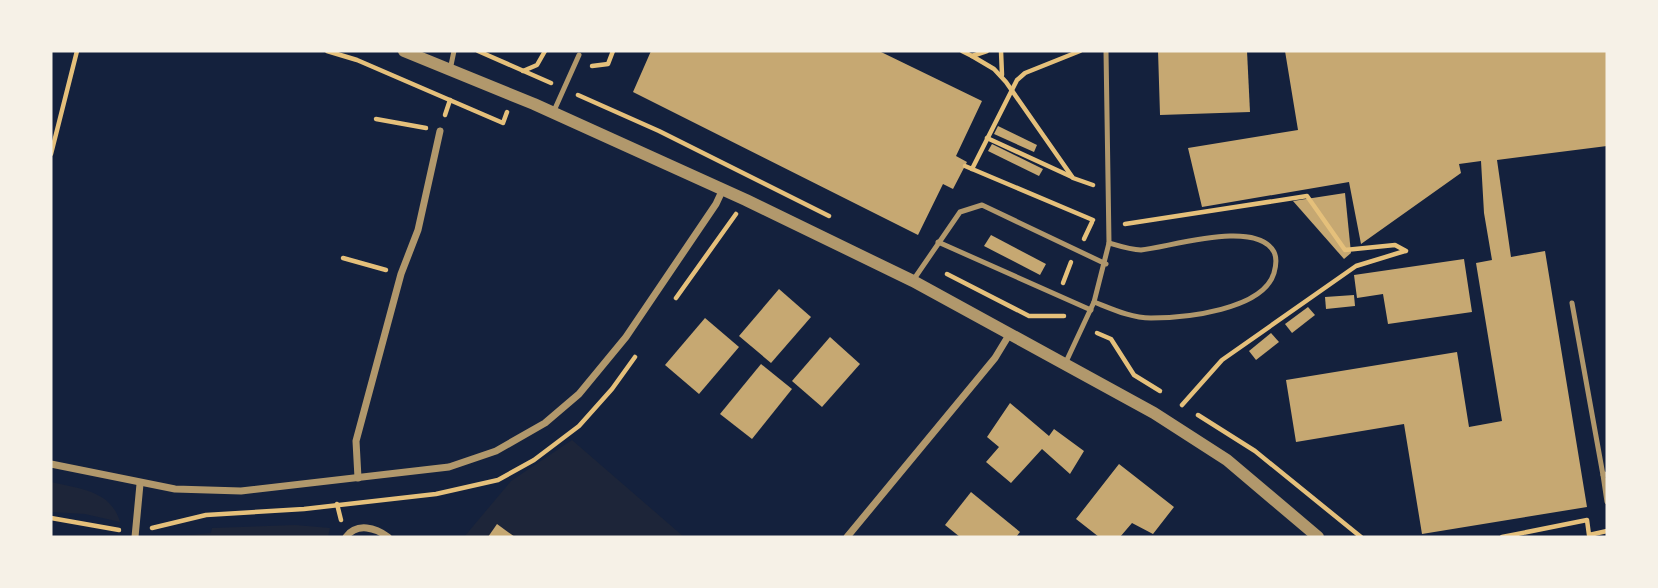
<svg xmlns="http://www.w3.org/2000/svg" width="1658" height="588" font-family="'Noto Serif',serif">
<style>
.green{fill:#1d2539}
.building{fill:#c6a872}
.lines{fill:none;stroke-linecap:round;stroke-linejoin:round}
.path{stroke:#e5c07b;stroke-width:4.5}
.service{stroke:#b1986c;stroke-width:5}
.minor{stroke:#b1986c;stroke-width:7}
.tertiary{stroke:#b1986c;stroke-width:12}
</style>
<rect width="100%" height="100%" fill="#14213d"/>
<g class="green">
<path d="M572 440 684 537H464L511 481Z"/>
<path d="M51 482C79 489 111 490 120 522L85 514 51 512Z"/>
<path d="M295 525 330 528 328 537H168L211 533 212 528Z"/>
</g>
<g class="building">
<path d="M651 51H879L982 101 956 156 967 162 953 189 943 184 918 235 633 92Z"/>
<path d="M1158 51H1247L1250 112 1160 115Z"/>
<path d="M1285 51H1607V146L1497 160 1511 257 1545 251 1587 507 1422 534 1404 424 1296 442 1286 380 1457 352 1469 427 1502 421 1476 263 1492 260 1484 213 1481 161 1459 164 1461 173 1361 244 1349 182 1202 207 1188 148 1298 130Z"/>
<path d="M998 126 1037 145 1034 152 994 134Z"/>
<path d="M992 144 1043 169 1039 176 988 151Z"/>
<path d="M1345 193 1351 253 1344 259 1293 201Z"/>
<path d="M991 235 1046 264 1040 275 984 246Z"/>
<path d="M1464 259 1472 312 1388 324 1383 294 1357 298 1354 275Z"/>
<path d="M779 289 811 317 771 363 739 336Z"/>
<path d="M1354 295 1355 306 1326 309 1325 297Z"/>
<path d="M1308 307 1315 315 1292 333 1285 324Z"/>
<path d="M705 318 739 347 699 394 665 365Z"/>
<path d="M1271 333 1279 342 1256 360 1249 351Z"/>
<path d="M830 337 860 364 822 407 792 381Z"/>
<path d="M761 364 792 389 752 439 720 414Z"/>
<path d="M1010 403 1049 436 1054 429 1084 451 1070 474 1042 449 1011 483 986 462 999 447 987 437Z"/>
<path d="M1119 464 1174 507 1153 534 1132 523 1120 537H1099L1076 519Z"/>
<path d="M971 492 1020 532 1016 537H960L945 525Z"/>
<path d="M497 524 515 537H488Z"/>
</g>
<g class="lines">
<g class="path">
<path d="M327 51 357 60 503 123 507 112"/>
<path d="M478 51 551 83"/>
<path d="M962 51 972 56 987 51"/>
<path d="M1001 51 1002 75"/>
<path d="M972 56 994 69 1006 82 1073 178 1093 185"/>
<path d="M592 66 608 64 613 51"/>
<path d="M523 71 537 65 545 51"/>
<path d="M578 95 659 131 829 216"/>
<path d="M445 115 450 100"/>
<path d="M376 119 426 128"/>
<path d="M987 138 1072 177"/>
<path d="M51 154 77 51"/>
<path d="M965 166 1093 220"/>
<path d="M972 169 1017 80 1025 73 1080 51"/>
<path d="M1125 224 1307 196 1345 250 1395 245 1406 251"/>
<path d="M1084 239 1092 222"/>
<path d="M343 258 386 270"/>
<path d="M947 274 1029 316H1064"/>
<path d="M1063 283 1071 262"/>
<path d="M676 298 736 214"/>
<path d="M1097 333 1111 339 1134 375 1160 391"/>
<path d="M1182 405 1222 360 1356 266 1405 251"/>
<path d="M1198 415 1255 451 1361 537"/>
<path d="M337 504 341 520"/>
<path d="M51 518 119 530"/>
<path d="M152 528 206 515 304 509 436 494 498 480 534 460 579 426 612 389 635 357"/>
<path d="M1502 537 1587 520 1589 535 1607 531"/>
</g>
<g class="service">
<path d="M450 70 454 51"/>
<path d="M553 113 579 55"/>
<path d="M938 242 1091 310"/>
<path d="M914 279 960 212 982 205 1106 264"/>
<path d="M1094 302C1112 309 1131 318 1151 318 1185 318 1263 310 1274 273 1276 266 1277 258 1274 252 1256 219 1171 247 1141 250 1131 250 1119 246 1109 243"/>
<path d="M1572 303 1603 475"/>
<path d="M1065 364 1094 302 1109 243 1106 51"/>
<path d="M1607 474 1603 475 1607 502"/>
</g>
<g class="minor">
<path d="M51 464 175 489 241 491 449 467 496 451 545 423 579 394 626 337 716 204 723 189"/>
<path d="M358 478 356 441 401 274 418 230 440 131"/>
<path d="M135 537 140 484"/>
<path d="M346 537C357 522 376 528 388 537"/>
<path d="M847 537 995 358 1009 335"/>
</g>
<path class="tertiary" d="M404 51 534 104 746 200 913 281 1154 413 1227 460 1318 537"/>
</g>
<rect width="1658" height="588" fill="none" stroke="#f6f1e7" stroke-width="105"/>
</svg>
